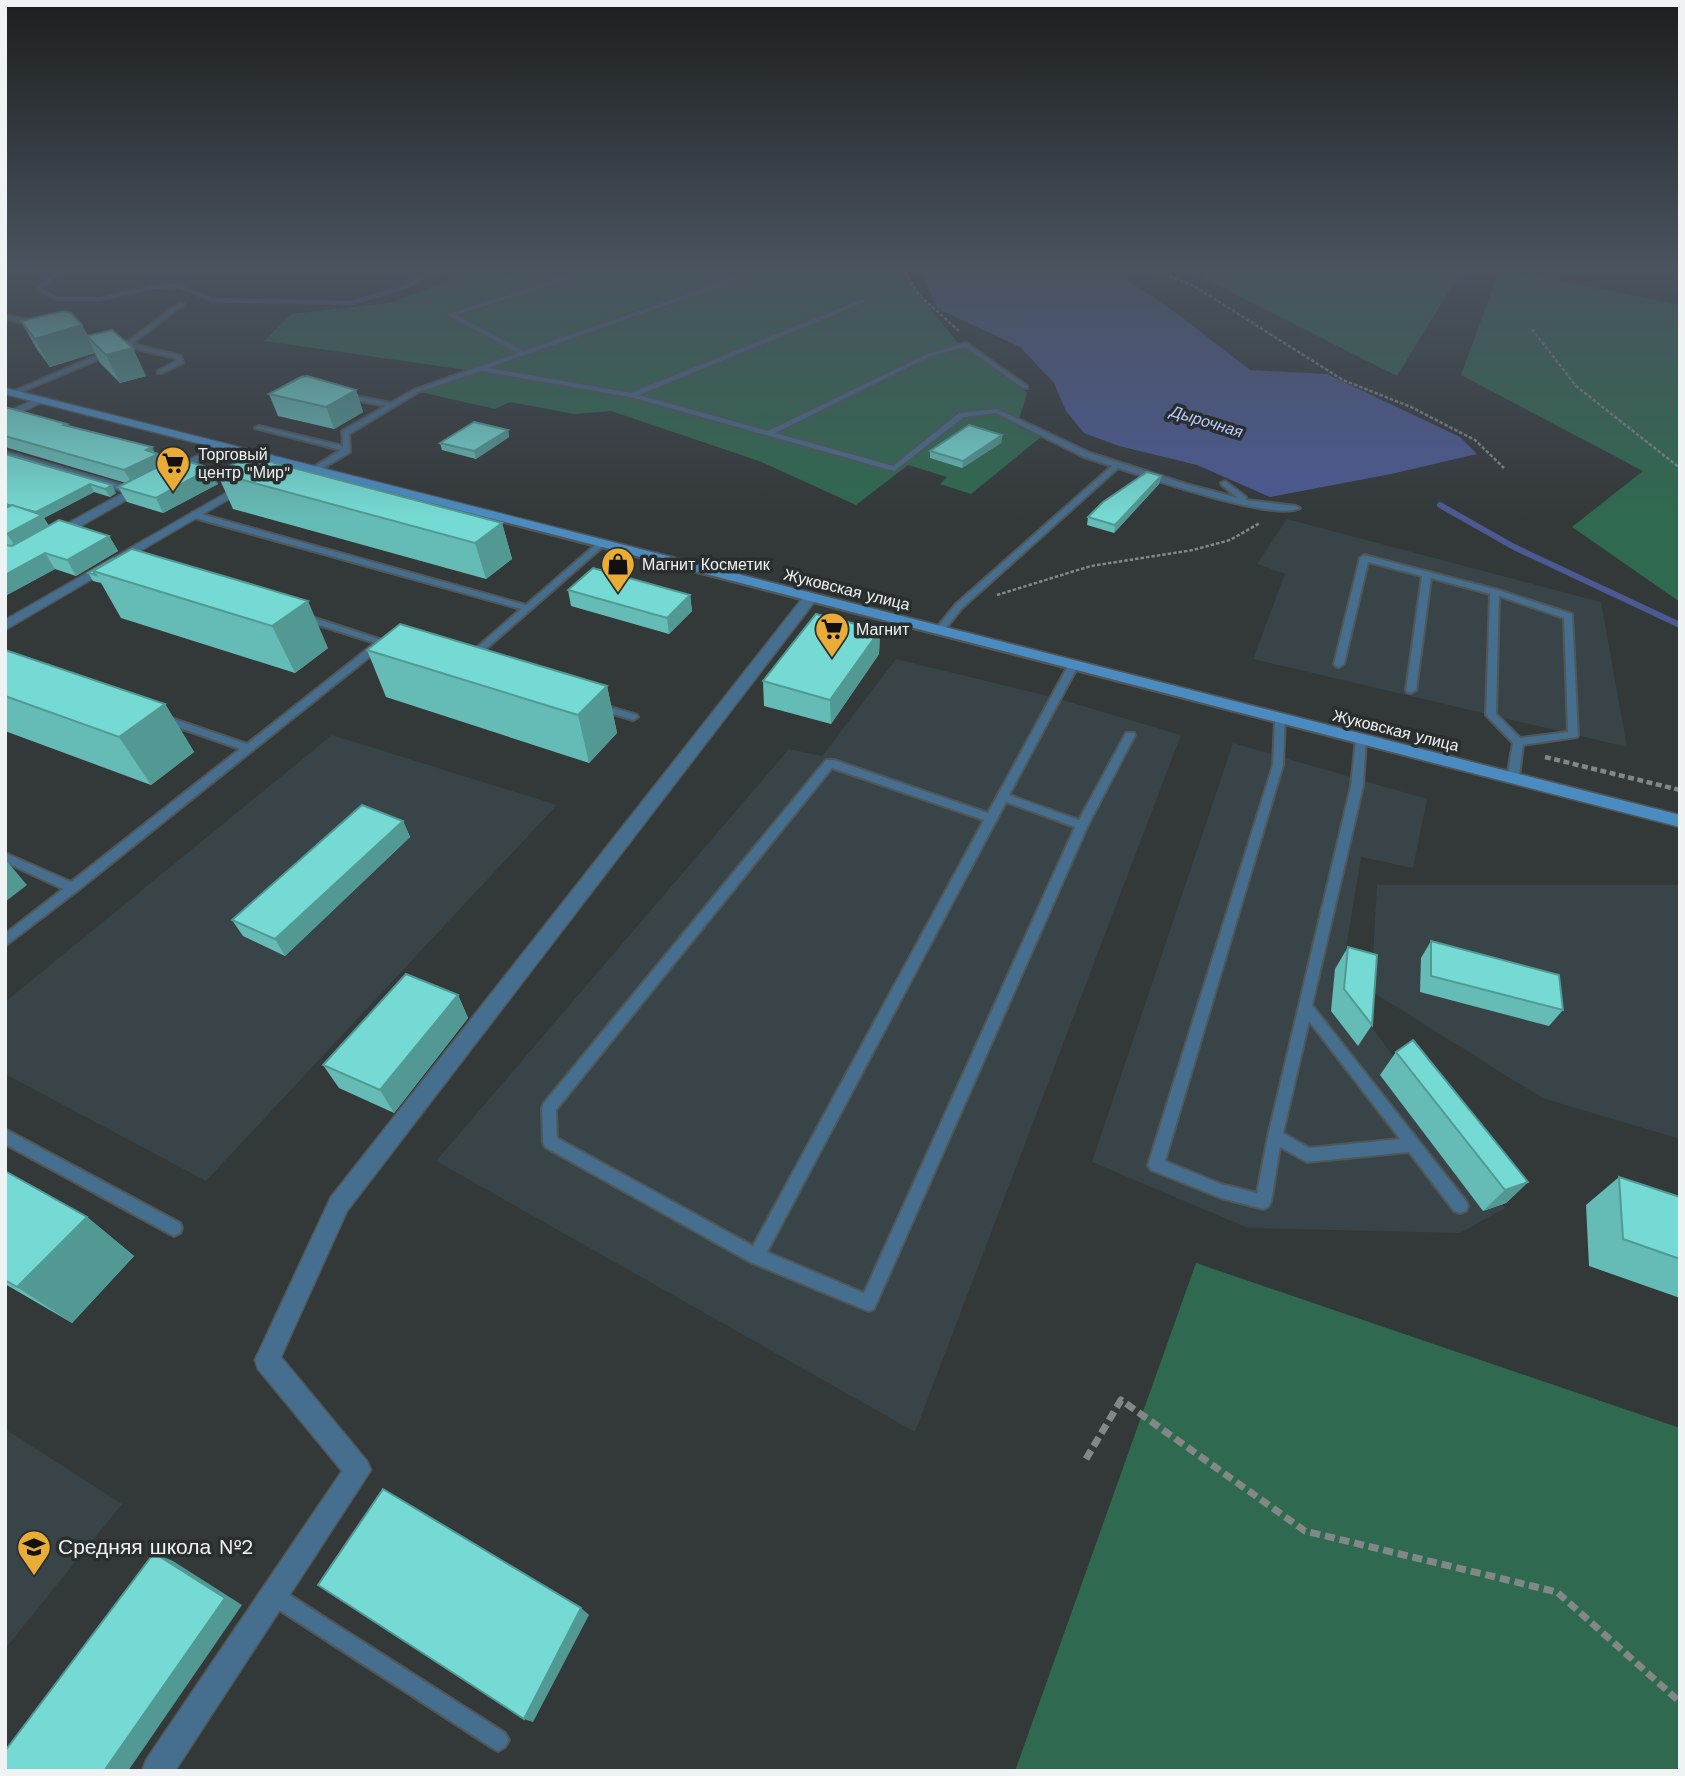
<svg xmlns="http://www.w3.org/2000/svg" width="1685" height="1776" font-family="'Work Sans',sans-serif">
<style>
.built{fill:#384448}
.green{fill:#2f694f}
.water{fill:#4c5993}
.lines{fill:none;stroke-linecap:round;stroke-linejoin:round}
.stream-far1{stroke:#4c5993;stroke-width:4.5}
.stream{stroke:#4c5993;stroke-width:6}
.lane-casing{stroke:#515657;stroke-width:4}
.street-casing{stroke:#515657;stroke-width:3}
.secondary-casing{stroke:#515657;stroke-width:3}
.path-far2{stroke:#828788;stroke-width:2.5;stroke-dasharray:3.5 2;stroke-linecap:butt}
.path-far1{stroke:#828788;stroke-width:4.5;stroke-dasharray:6 3.5;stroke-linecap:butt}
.path{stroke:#828788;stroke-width:7;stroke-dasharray:10 5;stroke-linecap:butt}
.lane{fill:#466e8f;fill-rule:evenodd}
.street{fill:#466e8f;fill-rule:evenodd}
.secondary{fill:#4a8bc1;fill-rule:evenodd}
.wall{fill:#65bbb5}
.shaded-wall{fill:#529994}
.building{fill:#75dad3;stroke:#529994;stroke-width:2}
.labels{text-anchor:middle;stroke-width:7;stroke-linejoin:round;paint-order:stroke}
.far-water-label{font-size:16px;font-style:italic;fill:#bccaff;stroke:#292e2f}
.far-poi-label{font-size:16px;fill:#f0f3f4;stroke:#292e2f;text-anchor:start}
.far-street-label{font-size:16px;fill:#f0f3f4;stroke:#292e2f}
.near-poi-label{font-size:21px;fill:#f0f3f4;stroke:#292e2f;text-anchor:start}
</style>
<rect width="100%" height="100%" fill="#333839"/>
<g class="built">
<path d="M1287 519 1601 602 1627 747 1253 659 1285 574 1257 564Z"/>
<path d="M896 659 1056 698 1181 735 915 1432 436 1161 789 749 822 756Z"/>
<path d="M332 735 557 805 206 1181 5 1074V1002Z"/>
<path d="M1233 743 1427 799 1413 868 1361 857 1340 984 1505 1208 1460 1233 1248 1228 1092 1162Z"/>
<path d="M1377 885H1680V1139L1542 1098 1371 991Z"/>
<path d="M5 1429 122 1504 5 1649Z"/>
</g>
<g class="green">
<path d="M485 268H898L958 343 1027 393 1017 426 1041 437 971 494 940 484 947 477 908 465 856 505 759 461 611 411 574 414 510 402 495 409 420 392 474 371 264 341 291 314 389 303Z"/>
<path d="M1183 268H1463L1397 376Z"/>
<path d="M1500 268 1680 305V602L1572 527 1643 471 1461 375Z"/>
<path d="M1196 1263 1680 1428V1771H1015Z"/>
</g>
<path class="water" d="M920 268H1110L1179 315 1250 370 1327 374 1460 437 1477 454 1391 474 1270 497 1197 465 1119 446 1084 433 1066 411 1054 383 1020 347 938 309Z"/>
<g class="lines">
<path class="stream-far1" d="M41 268 56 274 38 289 57 299H101L154 287 179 286 212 300 352 303 408 286 437 268"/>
<path class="stream" d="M1440 505 1514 547 1680 625"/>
<g class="lane-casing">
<g id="lane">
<path d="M593 268H602L456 315 524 351 762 268H771L488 368 631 393 863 299 865 302 639 395 768 431 927 354 966 343 1027 386V388H1023L965 347 931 356 775 433 893 466 959 413 997 409 1090 453 1186 484 1238 498 1222 485 1221 483 1225 481 1246 497V500L1296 506 1300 508C1274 522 1150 478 1118 468L962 608 942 633 939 634 934 631 956 604 1112 466 1084 457 996 413 964 417 894 471 631 397 481 371 418 392 349 434 350 452 318 471 311 469 341 450 255 428 259 426 343 446 342 431 386 406 340 397V393L391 403 414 390 518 353 449 316V314Z"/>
<path d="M179 303 184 304 132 344 181 356 183 363 162 373H158V371L177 361 176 358 128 347 16 394 10 393 121 345 113 343V341L126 343Z"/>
<path d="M5 315 39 322 42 324 39 326 5 319Z"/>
<path d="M194 512 526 605 601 540 608 542 472 661H466V657L521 609 191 517 190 515Z"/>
<path d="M1364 555 1498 590 1572 614 1578 735 1577 737 1523 745 1519 777 1513 781 1507 777 1513 743 1486 715 1490 594 1431 578 1416 690 1411 693 1407 692 1406 690 1422 576 1368 562 1344 664 1339 667 1336 666 1334 664 1360 558ZM1499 596 1564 618 1568 732 1520 738 1496 714Z"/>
<path d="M303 614 388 642 77 891 5 946V934L63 889 5 862V853L71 882 240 749 157 720 156 718 157 716H165L247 744 375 643 300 619 298 617Z"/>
<path d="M1073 663 1078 666 1009 795 1079 820 1126 733H1134L1135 735 1088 825 874 1309 868 1311 750 1262 545 1147 543 1142 542 1108 544 1103 826 760H834L988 813 1068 666ZM832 768 984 820 753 1246 557 1138 556 1110ZM1006 802 1075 827 864 1293 767 1252Z"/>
<path d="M597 703 637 715 638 717 633 720 593 708 592 706Z"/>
<path d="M1280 716 1285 719 1283 765 1165 1161 1221 1184 1257 1193 1268 1136 1351 786 1356 739 1361 736 1366 739 1363 786 1312 1005 1466 1201 1468 1206 1466 1211 1460 1213 1454 1211 1409 1152 1307 1162 1280 1147 1271 1202 1268 1207 1263 1209 1221 1198 1151 1170 1148 1165 1273 765 1275 719ZM1309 1021 1400 1139 1309 1148 1283 1133Z"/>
<path d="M5 1129 180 1223 182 1228 180 1233 174 1236 168 1233 5 1144Z"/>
<path d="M274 1585 505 1733 509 1740 505 1747 498 1751 491 1747 267 1602 264 1595 267 1588Z"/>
</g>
</g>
<g class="street-casing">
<g id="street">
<path d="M40 397 49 399 5 420V413Z"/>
<path d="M220 444 229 446 175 474 165 472Z"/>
<path d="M5 451 134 488 143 484 149 487 58 539H50V533L125 492 5 458Z"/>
<path d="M247 481 253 484 251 486 5 630V620Z"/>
<path d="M810 594 815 595V601L347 1211 281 1357 367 1461 371 1470 175 1771H142L146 1760 342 1471 258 1369 255 1360 331 1197 805 595Z"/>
</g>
</g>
<g class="secondary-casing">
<path id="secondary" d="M5 388C564 528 1121 673 1680 815V827C1122 682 564 536 5 394Z"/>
</g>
<g class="path-far2">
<path d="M902 268 919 295 959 331"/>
<path d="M1149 268 1194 286 1343 380 1411 407 1475 440 1504 468"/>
<path d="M1532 329 1576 386 1680 468"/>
<path d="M997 595 1091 566 1193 550 1230 540 1260 523"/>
</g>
<path class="path-far1" d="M1545 757 1680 790"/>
<path class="path" d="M1086 1459 1121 1400 1305 1531 1557 1592 1680 1702"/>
<use href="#lane" class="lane"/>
<use href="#street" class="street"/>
<use href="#secondary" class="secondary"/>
</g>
<g class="wall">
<path d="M21 321 82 325 88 336 146 376 120 383 100 363 95 353 50 367 36 348Z"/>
<path d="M356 390 363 412 334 429 278 416 269 394Z"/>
<path d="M5 407 68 426 152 447 154 453 158 454 163 464 218 484 163 513 127 502 118 487 126 483 5 447Z"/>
<path d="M508 430 509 437 476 459 442 450 440 443Z"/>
<path d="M1002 435 1001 443 962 468 930 458V451Z"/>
<path d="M5 454 116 493 110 497 94 492 44 518 49 526 109 536 118 551 76 576 55 569 5 596Z"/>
<path d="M217 473 502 523 512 559 486 579 233 509Z"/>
<path d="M1161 476 1159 484 1114 533 1087 525 1088 517Z"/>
<path d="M132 549 328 648 295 673 121 618 101 583 93 581 88 573Z"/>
<path d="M568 590 690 595 692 611 669 634 571 606Z"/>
<path d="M880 630 879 654 831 724 764 706 763 681Z"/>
<path d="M5 650 165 704 194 752 151 785 5 731Z"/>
<path d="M367 650 607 686 617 733 589 763 386 697Z"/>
<path d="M403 821 410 837 285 956 243 936 232 920Z"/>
<path d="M1431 941 1563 1010 1549 1026 1420 992 1421 958Z"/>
<path d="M1348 947 1372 1025 1358 1046 1331 1011 1335 969Z"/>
<path d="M458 995 468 1018 394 1113 339 1088 323 1065Z"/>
<path d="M1396 1052 1528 1182 1506 1203 1483 1211 1380 1075Z"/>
<path d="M5 1171 87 1217 134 1256 72 1323 5 1284Z"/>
<path d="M1619 1177 1680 1197V1298L1589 1266 1586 1205Z"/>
</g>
<g class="shaded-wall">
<path d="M82 325 95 353 50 367 35 339Z"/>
<path d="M133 348 146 376 120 383 106 355Z"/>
<path d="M356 390 363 412 334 429 326 407Z"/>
<path d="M508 430 509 437 476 459 474 451Z"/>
<path d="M1002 435 1001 443 962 468 963 461Z"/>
<path d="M152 447 156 455 158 454 165 468 132 484 124 470 146 450Z"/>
<path d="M211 468 218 484 163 513 156 498Z"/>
<path d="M1161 476 1159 484 1114 533 1115 525Z"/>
<path d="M90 484 94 492 44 518 51 530 17 549 7 534 36 512Z"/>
<path d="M112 485 116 493 110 497 105 489Z"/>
<path d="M502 523 512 559 486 579 475 543Z"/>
<path d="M109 536 118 551 76 576 67 560Z"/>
<path d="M45 553 55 569 5 596V575Z"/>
<path d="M690 595 692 611 669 634 667 618Z"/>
<path d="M308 601 328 648 295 673 272 626Z"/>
<path d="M880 630 879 654 831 724 830 700Z"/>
<path d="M607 686 617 733 589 763 578 715Z"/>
<path d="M165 704 194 752 151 785 119 737Z"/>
<path d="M403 821 410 837 285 956 275 939Z"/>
<path d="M5 859 27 885 5 902Z"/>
<path d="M458 995 468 1018 394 1113 380 1090Z"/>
<path d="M1528 1182 1506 1203 1483 1211 1505 1190Z"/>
<path d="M87 1217 134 1256 72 1323 17 1287Z"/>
<path d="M154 1553 173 1561 242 1605 128 1771H104Z"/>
<path d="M581 1608 589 1615 533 1722 524 1719Z"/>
</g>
<g class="building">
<path d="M64 311 71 313 82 325 35 339 21 321Z"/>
<path d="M112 330 133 348 106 355 87 336Z"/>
<path d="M307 376 356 390 326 407 269 394 301 377Z"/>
<path d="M5 407 67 424 64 425 152 447 146 450 158 454 124 470 5 436Z"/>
<path d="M474 422 508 430 474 451 440 443Z"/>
<path d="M969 425 1002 435 963 461 930 451Z"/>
<path d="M5 454 112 485 105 489 90 484 36 512 5 504Z"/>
<path d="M248 456 502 523 475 543 217 473Z"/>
<path d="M175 458 211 468 156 498 118 487Z"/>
<path d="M1147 472 1161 476 1115 525 1088 517 1103 502Z"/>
<path d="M12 505 42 515 7 534 5 533V508Z"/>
<path d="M59 520 109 536 67 560 45 553 5 575V545L12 546Z"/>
<path d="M132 549 308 601 272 626 93 571Z"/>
<path d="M114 558 93 571 96 575 88 573Z"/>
<path d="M593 568 690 595 667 618 568 590Z"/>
<path d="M816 614 880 630 830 700 763 681Z"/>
<path d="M400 624 607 686 578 715 367 650Z"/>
<path d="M5 650 165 704 119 737 5 696Z"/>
<path d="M362 805 403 821 275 939 232 920Z"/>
<path d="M1431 941 1559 975 1563 1010 1431 976Z"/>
<path d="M1348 947 1377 955 1372 1025 1344 989Z"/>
<path d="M406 974 458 995 380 1090 323 1065Z"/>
<path d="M1413 1040 1528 1182 1505 1190 1396 1052Z"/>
<path d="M5 1171 87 1217 17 1287 5 1280Z"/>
<path d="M1619 1177 1680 1197V1259L1623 1239Z"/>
<path d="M383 1489 581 1608 524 1719 318 1585Z"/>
<path d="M154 1553 225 1598 104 1771H5V1751Z"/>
</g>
<linearGradient id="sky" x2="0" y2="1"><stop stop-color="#1c1f1f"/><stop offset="0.52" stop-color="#4a535f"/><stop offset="1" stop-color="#4a535f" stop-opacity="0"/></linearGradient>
<rect width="1685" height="517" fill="url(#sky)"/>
<defs>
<g id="supermarket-pin" transform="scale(1.75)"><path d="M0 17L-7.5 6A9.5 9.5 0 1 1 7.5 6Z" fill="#e8ac37" stroke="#292e2f"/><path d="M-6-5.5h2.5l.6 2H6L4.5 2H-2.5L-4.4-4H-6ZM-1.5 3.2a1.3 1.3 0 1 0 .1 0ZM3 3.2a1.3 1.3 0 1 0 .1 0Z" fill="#111"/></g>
<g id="shop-pin" transform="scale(1.75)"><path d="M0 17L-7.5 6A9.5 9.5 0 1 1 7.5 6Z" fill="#e8ac37" stroke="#292e2f"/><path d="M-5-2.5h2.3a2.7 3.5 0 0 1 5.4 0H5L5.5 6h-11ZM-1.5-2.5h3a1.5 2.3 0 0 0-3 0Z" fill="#111"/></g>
<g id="school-pin" transform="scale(1.75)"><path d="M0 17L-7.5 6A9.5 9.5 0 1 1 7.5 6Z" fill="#e8ac37" stroke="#292e2f"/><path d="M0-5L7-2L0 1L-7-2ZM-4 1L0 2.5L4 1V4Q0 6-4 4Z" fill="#111"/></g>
</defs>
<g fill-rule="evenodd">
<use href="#supermarket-pin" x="173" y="463"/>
<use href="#shop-pin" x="618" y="564"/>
<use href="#supermarket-pin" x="832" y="629"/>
<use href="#school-pin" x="34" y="1547"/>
</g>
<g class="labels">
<g class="far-water-label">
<text transform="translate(1207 421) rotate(17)" y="6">Дырочная</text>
</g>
<g class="far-poi-label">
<text x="198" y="460">Торговый<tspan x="198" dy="18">центр "Мир"</tspan></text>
<text x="642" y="570">Магнит Косметик</text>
<text x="856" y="635">Магнит</text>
</g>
<g class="far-street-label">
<text transform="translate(847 589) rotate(14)" y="6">Жуковская улица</text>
<text transform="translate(1396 730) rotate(14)" y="6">Жуковская улица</text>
</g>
<g class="near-poi-label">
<text x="58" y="1554">Средняя школа №2</text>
</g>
</g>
<rect width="1685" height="1776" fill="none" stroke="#f0f3f4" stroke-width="14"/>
</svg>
